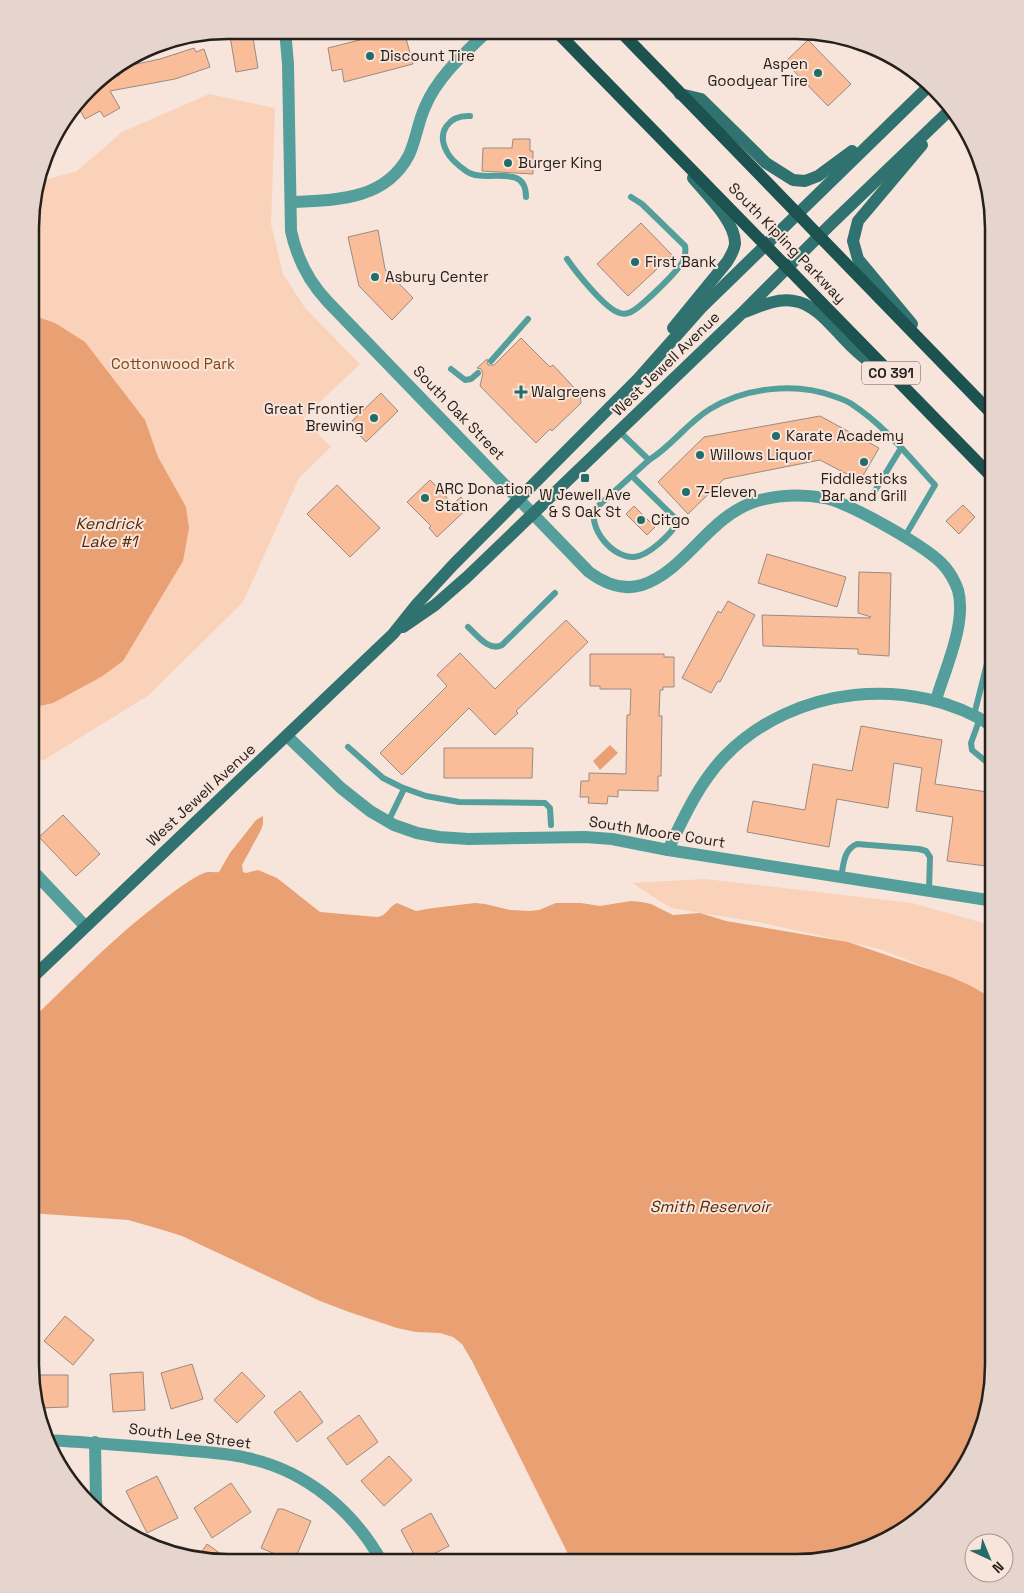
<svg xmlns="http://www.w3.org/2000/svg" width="1024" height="1593" font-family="'Space Grotesk',sans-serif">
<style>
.green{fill:#fad1b9}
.water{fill:#e9a073}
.building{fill:#fabd99;stroke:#9b8a81}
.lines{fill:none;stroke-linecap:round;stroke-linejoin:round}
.service{stroke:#549f9c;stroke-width:6}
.minor{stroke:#549f9c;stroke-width:12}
.secondary{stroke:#2f7270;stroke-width:12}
.primary{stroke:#1c5250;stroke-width:12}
.poi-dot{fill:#226d6a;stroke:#f7e5db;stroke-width:2}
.labels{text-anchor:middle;stroke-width:4;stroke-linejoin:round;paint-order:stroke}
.shield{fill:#f7e5db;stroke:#655b55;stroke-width:1}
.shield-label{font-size:14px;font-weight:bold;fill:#26201c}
.poi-label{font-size:15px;fill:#26201c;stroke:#f7e5db;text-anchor:start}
.street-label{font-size:15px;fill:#26201c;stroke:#f7e5db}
.park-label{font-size:15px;fill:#864311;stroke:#f7e5db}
.water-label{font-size:16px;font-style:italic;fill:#572805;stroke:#f7e5db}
.rim{fill:none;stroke:#26201c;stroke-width:2.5}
</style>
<rect width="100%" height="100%" fill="#f7e5db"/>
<g class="green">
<path d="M209 94 275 108 271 224 283 274 305 308 360 364 303 418 331 447 299 478 243 602 149 695 44 760 31 759 32 202 38 182 77 171 122 132Z"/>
<path d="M705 879 912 903 994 926V999C971 984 946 976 921 968H927L880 949 763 923 671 908 632 883Z"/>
</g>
<g class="water">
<path d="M32 315 55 323 85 342 145 420 158 457 186 507 189 528 183 561 123 661 101 677 53 703 31 708Z"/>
<path d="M610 745 618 753 600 770 593 761Z"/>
<path d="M263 816V824L261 830 242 865 243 872 246 873 258 870 277 878 320 912 377 917C387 916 388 907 397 903L416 911 433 908 475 903 485 904 510 910 530 911 539 910 556 903H581L600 906 631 901 642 902 651 904 673 915 700 913 726 921 848 942 951 977 971 986 994 999V1378L983 1429 960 1475 926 1514 872 1548 796 1563 572 1562 472 1361 462 1344 453 1337 440 1333 416 1332 397 1328 349 1312 320 1301 182 1236 163 1230 128 1220 30 1213V1021C72 981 113 938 159 903 172 893 190 879 204 873 209 871 213 873 219 872L230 853 256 820Z"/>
</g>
<g class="building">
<path d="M399 30 404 31 413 64 344 82 342 69 332 71 328 48Z"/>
<path d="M252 32 258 68 236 72 230 36Z"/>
<path d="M808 40 851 84 828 106 785 62Z"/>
<path d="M194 48 196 52 204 49 210 67 175 79 110 91 120 108 104 117 100 111 85 119 77 105 86 94 120 75 118 68 160 59Z"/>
<path d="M513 139H530V151H533V174L482 171 483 148H512Z"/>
<path d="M641 223 672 255 628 296 597 264Z"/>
<path d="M378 230 385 269 413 298 392 320 359 286 348 237Z"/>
<path d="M521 338 550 367 553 365 580 394 581 403 552 431 550 429 536 443 480 386 483 373 481 369 477 368 487 359 488 365H494Z"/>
<path d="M381 393 398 411 366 442 349 424Z"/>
<path d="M820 416 879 448 860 481 820 460 724 479 688 514 658 482 704 437Z"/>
<path d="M430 480 453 504 461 497 470 506 437 537 429 528 431 526 407 502Z"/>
<path d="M337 485 380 528 350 557 307 514Z"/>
<path d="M963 505 975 517 959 534 946 521Z"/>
<path d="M634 506 655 527 647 535 626 514Z"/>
<path d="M767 554 846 577 837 607 758 583Z"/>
<path d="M859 572 891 573 889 656 858 654V649L763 646 762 615 870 618 871 617 858 613Z"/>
<path d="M728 601 755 615 720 682 718 681 711 693 682 678 718 611 721 613Z"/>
<path d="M566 620 588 642 516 711 518 713 495 735 469 708 402 775 380 753 447 686 437 675 460 653 495 689Z"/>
<path d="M590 654H664V657H674V687H663V690H660L659 716H662L661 776H658V791L618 790V797L608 796 607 804 588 803 589 797H580L581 781H589V773L626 774 627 715H630L631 689H600V686H590Z"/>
<path d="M861 726 942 740 935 784 994 793V867L947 861 953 817 916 811 922 768 894 763 888 808 837 799 829 847 747 832 753 801 805 810 813 764 852 771Z"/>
<path d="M444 748H533L532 778H444Z"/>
<path d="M63 815 100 854 76 876 39 837Z"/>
<path d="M65 1316 94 1340 73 1365 44 1341Z"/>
<path d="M192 1364 203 1399 171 1409 161 1373Z"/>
<path d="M143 1372 145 1410 113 1412 110 1374Z"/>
<path d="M242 1372 265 1396 237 1423 214 1400Z"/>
<path d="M32 1375H68V1407L39 1408Z"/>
<path d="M300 1391 323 1422 297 1442 274 1412Z"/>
<path d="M359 1415 378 1442 347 1465 327 1438Z"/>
<path d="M389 1456 412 1480 384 1506 361 1481Z"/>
<path d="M157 1476 178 1518 147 1533 126 1491Z"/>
<path d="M231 1483 251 1512 212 1538 194 1508Z"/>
<path d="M278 1509H283L311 1521 294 1562 261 1548Z"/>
<path d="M431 1513 449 1546 418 1562 401 1530Z"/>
<path d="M207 1544 231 1561H202L196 1560Z"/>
</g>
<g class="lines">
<g class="service">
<path d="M470 116C449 115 436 132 447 152 451 160 459 166 466 171 485 185 526 161 526 197"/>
<path d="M567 259C576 272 606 310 620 313 623 314 626 314 628 313 637 312 679 270 683 261 685 256 686 251 685 246L642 204 631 197"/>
<path d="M491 361 528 319"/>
<path d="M451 369 465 380 471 379 478 373"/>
<path d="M619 431 649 460 595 509C588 528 612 558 634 557 648 556 672 534 678 521L632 476"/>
<path d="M649 460C672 446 687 423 710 409 747 387 796 382 836 397 842 399 848 401 853 405 885 426 909 457 935 485L904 538"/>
<path d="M873 494 901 448"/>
<path d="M468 627C477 635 489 652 502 645L555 593"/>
<path d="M974 715 994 636"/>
<path d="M980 718 971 743 972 750 994 768"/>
<path d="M348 747 383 778 401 787 426 796 459 802 545 803 550 808 551 825"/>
<path d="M388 822 404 789"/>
<path d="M841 877C844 864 843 850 857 844L919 849 926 851 930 857 929 890"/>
</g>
<g class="minor">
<path d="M285 30 288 64 291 231C297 259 308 281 328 302L589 572C604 583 623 591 642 585 687 570 708 516 757 501 778 495 803 494 825 498 849 503 930 548 945 567 951 574 955 582 958 590 967 623 945 669 936 700"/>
<path d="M291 202C335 200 385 201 409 155 416 140 418 122 425 107 438 76 464 54 488 31"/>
<path d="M287 736 341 788 370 811 394 825 417 833 439 837 468 839 585 837 612 839 668 850 994 901"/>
<path d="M668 850C684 817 699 783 725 756 793 686 912 673 994 727"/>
<path d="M31 869 85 926"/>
<path d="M45 1440C87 1442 129 1446 171 1449 196 1452 222 1452 247 1458 305 1470 353 1510 382 1562"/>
<path d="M95 1442 96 1501 98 1513"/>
</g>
<g class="secondary">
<path d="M680 94 701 99 766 163 793 180 805 181 818 176 852 151"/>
<path d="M745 312C760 306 777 298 794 301 817 304 835 331 851 346 863 358 877 368 890 378"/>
<path d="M912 324 858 259 853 241 858 221 922 145"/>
<path d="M673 328 727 262C730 257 734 251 735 244 736 222 706 194 693 178"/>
<path d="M403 627 435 605 467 577 741 314 830 225 953 107"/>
<path d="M31 979 393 634 417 604 454 564 638 379 701 308 930 85"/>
</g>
<g class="primary">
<path d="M556 31 994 479"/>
<path d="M620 31 994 416"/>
</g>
</g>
<g class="poi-dot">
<circle cx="370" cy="56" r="5"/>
<circle cx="818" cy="73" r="5"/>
<circle cx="508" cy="163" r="5"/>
<circle cx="635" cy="262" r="5"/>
<circle cx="375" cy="277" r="5"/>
<path d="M518.5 384.5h5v5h5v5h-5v5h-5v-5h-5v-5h5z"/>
<circle cx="374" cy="418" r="5"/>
<circle cx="776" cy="436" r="5"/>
<circle cx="700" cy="455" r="5"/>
<circle cx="864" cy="462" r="5"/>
<rect x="580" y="473" width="10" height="10" rx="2.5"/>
<circle cx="686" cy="492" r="5"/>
<circle cx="425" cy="498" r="5"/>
<circle cx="641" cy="520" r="5"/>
</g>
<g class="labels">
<rect class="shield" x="862" y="361.5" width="58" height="23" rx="4"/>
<g class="shield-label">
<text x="891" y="378">CO 391</text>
</g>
<g class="poi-label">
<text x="380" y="61">Discount Tire</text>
<text x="808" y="69" text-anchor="end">Aspen<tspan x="808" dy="17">Goodyear Tire</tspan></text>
<text x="518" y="168">Burger King</text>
<text x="645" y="267">First Bank</text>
<text x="385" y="282">Asbury Center</text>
<text x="531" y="397">Walgreens</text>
<text x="364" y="414" text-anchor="end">Great Frontier<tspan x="364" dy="17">Brewing</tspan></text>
<text x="786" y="441">Karate Academy</text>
<text x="710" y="460">Willows Liquor</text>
<text x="864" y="484" text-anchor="middle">Fiddlesticks<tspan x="864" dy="17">Bar and Grill</tspan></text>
<text x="435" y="494">ARC Donation<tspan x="435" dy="17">Station</tspan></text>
<text x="696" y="497">7-Eleven</text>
<text x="585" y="500" text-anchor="middle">W Jewell Ave<tspan x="585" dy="17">&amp; S Oak St</tspan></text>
<text x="651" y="525">Citgo</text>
</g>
<g class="street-label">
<text transform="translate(787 243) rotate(46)" y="5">South Kipling Parkway</text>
<text transform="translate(666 364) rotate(-44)" y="5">West Jewell Avenue</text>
<text transform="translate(459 413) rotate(46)" y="5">South Oak Street</text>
<text transform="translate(201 795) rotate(-43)" y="5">West Jewell Avenue</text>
<text transform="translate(657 832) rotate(9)" y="5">South Moore Court</text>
<text transform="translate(190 1436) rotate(7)" y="5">South Lee Street</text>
</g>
<g class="park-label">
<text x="173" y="369">Cottonwood Park</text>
</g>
<g class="water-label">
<text x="109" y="529">Kendrick<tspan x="109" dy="18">Lake #1</tspan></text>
<text x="710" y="1212">Smith Reservoir</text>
</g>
</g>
<path d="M0 0H1024V1593H0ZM228 39H796A189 189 0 0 1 985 228V1365A189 189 0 0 1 796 1554H228A189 189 0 0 1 39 1365V228A189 189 0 0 1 228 39Z" fill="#e6d5cc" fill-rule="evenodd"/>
<path class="rim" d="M228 39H796A189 189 0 0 1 985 228V1365A189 189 0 0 1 796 1554H228A189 189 0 0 1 39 1365V228A189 189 0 0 1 228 39Z"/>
<g transform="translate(989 1558) rotate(136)"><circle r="24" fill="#f7e5db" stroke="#a3968f"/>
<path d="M0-4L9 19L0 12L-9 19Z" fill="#226d6a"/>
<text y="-8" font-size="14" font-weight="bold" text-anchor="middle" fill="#26201c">N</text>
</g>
</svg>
